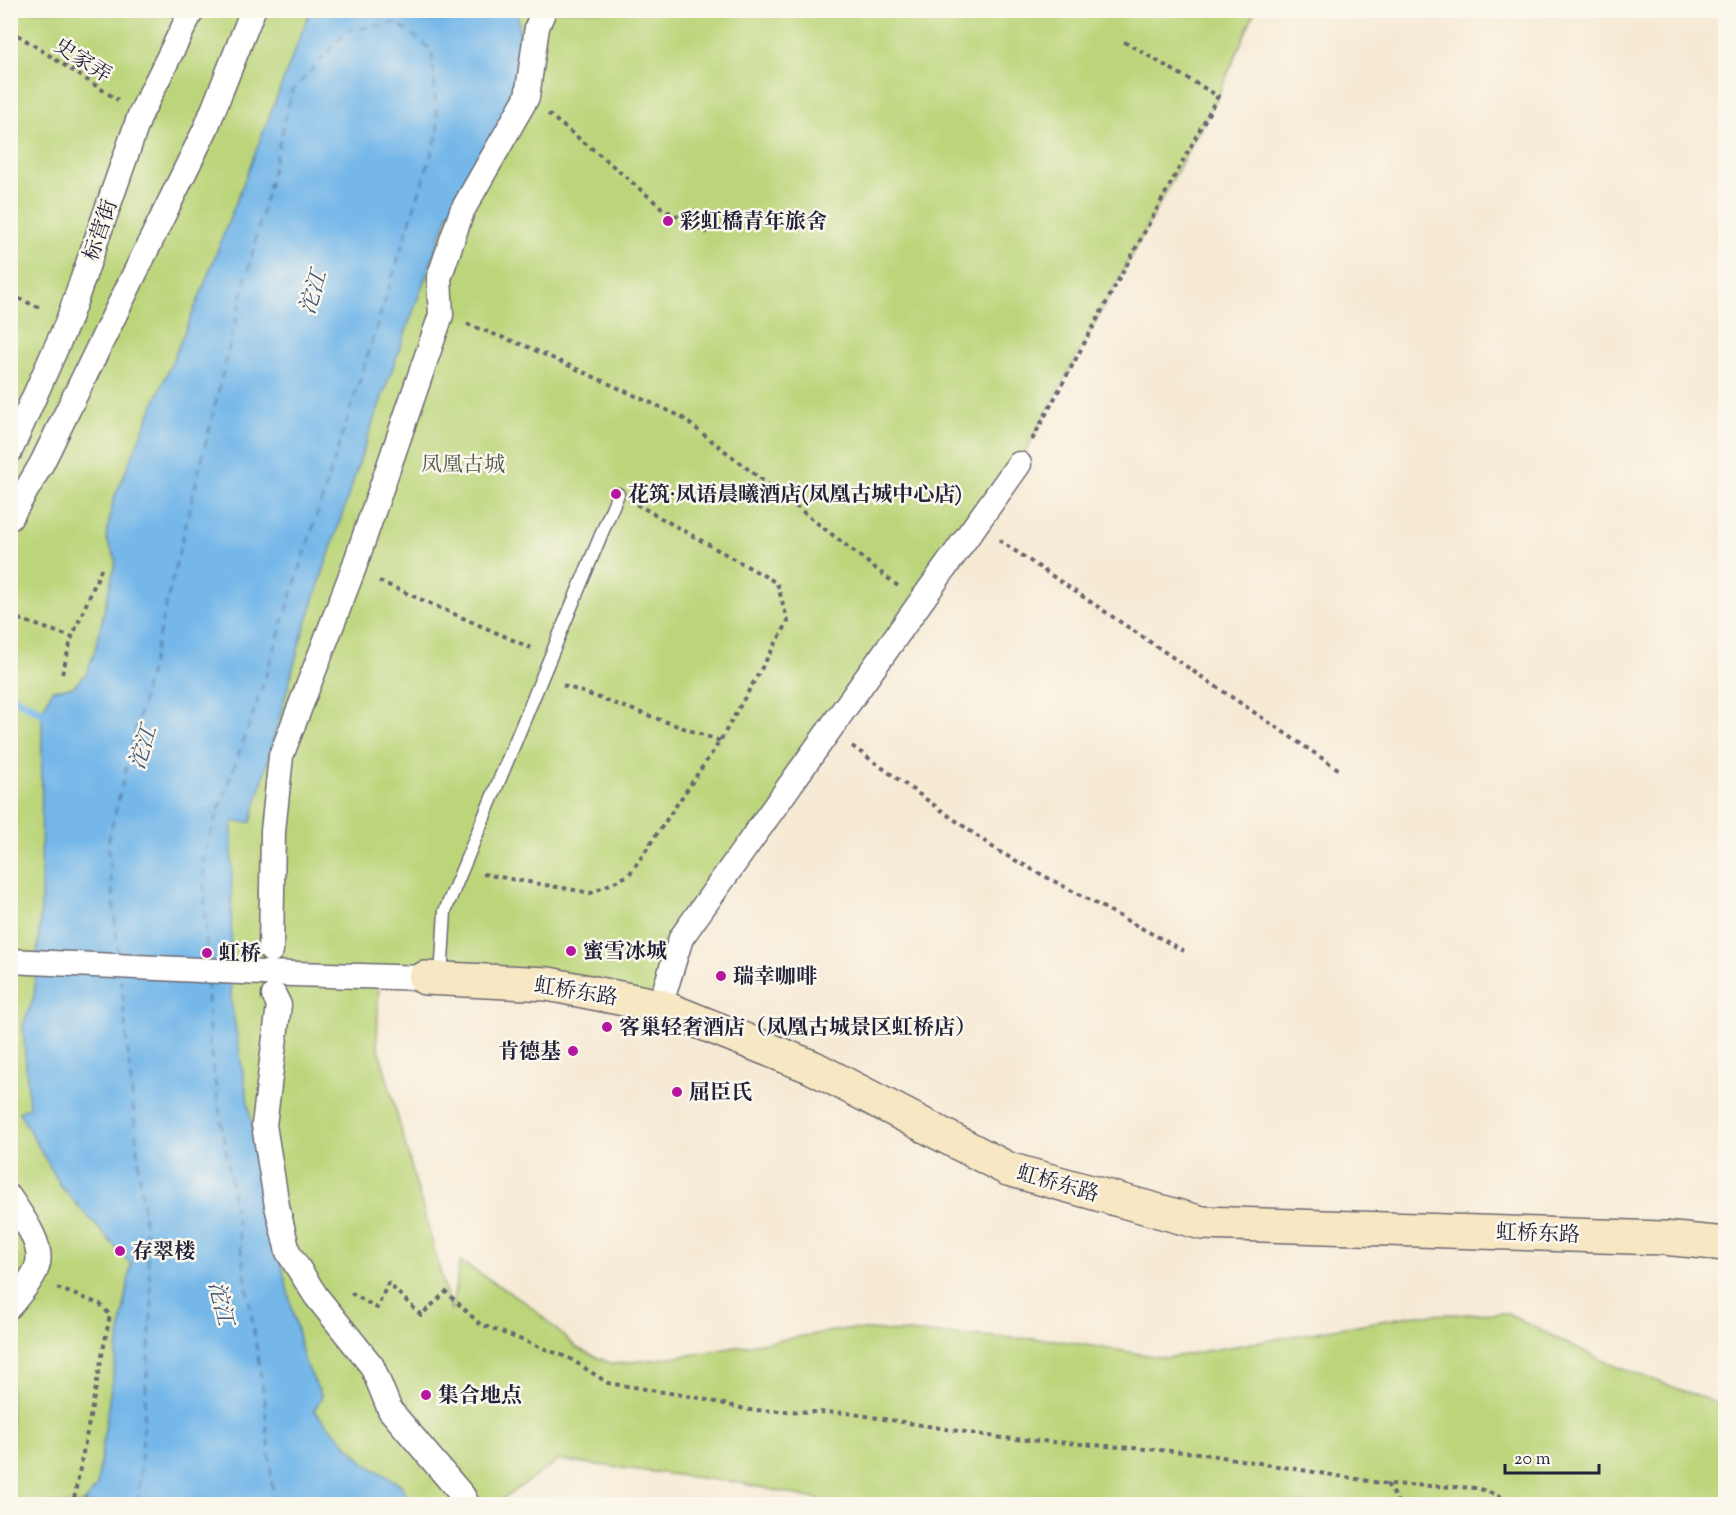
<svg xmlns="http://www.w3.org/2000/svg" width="1736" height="1515" font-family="'Sorts Mill Goudy','Noto Serif SC',serif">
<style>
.green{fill:#bcd57a;stroke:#6f7c5a;stroke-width:1.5}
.water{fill:#74b7e9;stroke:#4b6c92;stroke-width:1.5}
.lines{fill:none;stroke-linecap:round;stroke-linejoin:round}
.stream{stroke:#74b7e9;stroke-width:9}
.ferry{stroke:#3f5678;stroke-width:1.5;stroke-dasharray:8 6;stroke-linecap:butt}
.lane-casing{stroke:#6c6871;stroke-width:15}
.street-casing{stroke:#6c6871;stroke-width:27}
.secondary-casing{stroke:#6c6871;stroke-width:36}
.path{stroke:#6c6871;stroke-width:4;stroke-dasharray:4.5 4.5;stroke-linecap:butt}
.lane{stroke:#fff;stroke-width:12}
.street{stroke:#fff;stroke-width:24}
.secondary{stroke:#f8e7c3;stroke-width:33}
.poi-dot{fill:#b5179e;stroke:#fbf7ec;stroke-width:2}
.labels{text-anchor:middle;stroke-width:5;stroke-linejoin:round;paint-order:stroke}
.street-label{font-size:21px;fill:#22223b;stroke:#fbf7ec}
.poi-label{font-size:21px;font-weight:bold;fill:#22223b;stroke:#fbf7ec;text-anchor:start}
.park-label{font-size:21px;fill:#50584e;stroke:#fbf7ec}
.water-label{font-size:22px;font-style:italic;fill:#3f5678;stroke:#fbf7ec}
</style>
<rect width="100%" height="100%" fill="#fbf7ec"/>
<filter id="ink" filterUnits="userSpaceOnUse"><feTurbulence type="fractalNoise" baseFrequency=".0167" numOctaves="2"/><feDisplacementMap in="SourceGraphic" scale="12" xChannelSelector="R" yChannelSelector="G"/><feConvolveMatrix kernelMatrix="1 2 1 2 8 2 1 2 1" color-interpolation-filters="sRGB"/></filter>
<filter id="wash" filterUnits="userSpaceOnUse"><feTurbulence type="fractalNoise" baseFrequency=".008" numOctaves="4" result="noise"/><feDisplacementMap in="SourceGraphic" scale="24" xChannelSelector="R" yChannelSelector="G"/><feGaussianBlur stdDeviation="1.35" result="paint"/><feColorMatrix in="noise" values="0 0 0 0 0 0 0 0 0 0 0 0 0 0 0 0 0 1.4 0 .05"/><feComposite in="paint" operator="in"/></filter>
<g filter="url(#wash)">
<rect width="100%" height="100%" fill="#f6ead5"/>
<path class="green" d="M10 11H1255L1218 96 1019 463 681 938 660 1006 379 977 377 1042 451 1311 460 1261 528 1304 577 1348 612 1364 677 1357 846 1329 1055 1340 1166 1358 1416 1315 1505 1313 1610 1364 1725 1406V1504H839L740 1483 559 1460 495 1504H11Z"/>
<path class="water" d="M310 11H518L522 93 448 215 367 439 301 639 251 822H232L231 1001 259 1168 304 1360 322 1397 314 1411 366 1464 401 1485 409 1504H83L97 1486 109 1400 131 1264 62 1188 19 1112 29 1107 23 1026 34 996 41 907 42 712 52 690 73 687 87 673 95 650 116 560 106 538 113 501 199 298Z"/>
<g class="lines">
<path class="stream" d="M10 696 42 712 50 718"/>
<g class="ferry">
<path d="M118 953 108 842 292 91 348 30 397 23 432 50 438 133 262 688 203 855 207 959"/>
<path d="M121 979 152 1304 138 1504"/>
<path d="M208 982 209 1043 264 1396 274 1504"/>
</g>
</g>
</g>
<g filter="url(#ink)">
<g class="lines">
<g class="lane-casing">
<path id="lane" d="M441 978 445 911 618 494"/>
</g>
<g class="street-casing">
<g id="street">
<path d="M10 451 68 321 140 115 192 10"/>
<path d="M10 518 42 463 206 128 253 10"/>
<path d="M271 950 273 831 281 756 353 570 441 315 439 278 462 211 527 97 537 27 544 10"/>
<path d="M10 961 263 973 425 978"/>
<path d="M274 995 279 1005 264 1125 277 1206 288 1252 316 1296 372 1366 390 1410 463 1496 467 1504"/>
<path d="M660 1006 681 938 1019 464"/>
<path d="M10 1198C21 1215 45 1246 37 1267 32 1281 20 1293 10 1306"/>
</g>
</g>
<g class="secondary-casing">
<path id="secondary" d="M425 978 548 984 660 1006 812 1067 1008 1169 1202 1223 1663 1238 1726 1244"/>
</g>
<g class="path">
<path d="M10 30 118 100"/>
<path d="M548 114 600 155 662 208 707 233"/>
<path d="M10 295 43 309"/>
<path d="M467 324 528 347 680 416 898 586"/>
<path d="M1032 440 1218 96 1121 40"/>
<path d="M999 540 1341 771"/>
<path d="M379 581 531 648"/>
<path d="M10 616 72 637"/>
<path d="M62 674 72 637 103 565"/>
<path d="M563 685 720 741"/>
<path d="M852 746 998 851 1184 951"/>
<path d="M483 874 591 893 629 875 720 741 788 622 777 583 636 504"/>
<path d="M57 1288 100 1304 110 1315 73 1504"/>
<path d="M351 1293 377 1308 388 1283 421 1315 446 1292 480 1324 569 1358 608 1383 694 1397 750 1410 847 1413 1002 1438 1198 1453 1387 1484 1477 1488 1523 1504"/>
<path d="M1387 1484 1399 1504"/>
</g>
<use href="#lane" class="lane"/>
<use href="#street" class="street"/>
<use href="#secondary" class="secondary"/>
</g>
</g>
<g class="poi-dot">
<circle cx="668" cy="221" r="6"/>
<circle cx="616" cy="494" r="6"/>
<circle cx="571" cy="951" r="6"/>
<circle cx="207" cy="953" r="6"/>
<circle cx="721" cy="976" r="6"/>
<circle cx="607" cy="1027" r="6"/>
<circle cx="573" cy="1051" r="6"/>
<circle cx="677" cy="1092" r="6"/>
<circle cx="120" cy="1251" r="6"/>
<circle cx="426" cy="1395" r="6"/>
</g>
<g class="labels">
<g class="street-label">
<text transform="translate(83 60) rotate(33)" y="7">史家弄</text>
<text transform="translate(100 230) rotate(-71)" y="7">标营街</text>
<text transform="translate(576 991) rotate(9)" y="7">虹桥东路</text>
<text transform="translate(1058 1183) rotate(16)" y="7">虹桥东路</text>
<text transform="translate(1538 1233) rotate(2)" y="7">虹桥东路</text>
</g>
<g class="poi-label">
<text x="680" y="228">彩虹橋青年旅舍</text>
<text x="628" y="501">花筑·凤语晨曦酒店(凤凰古城中心店)</text>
<text x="583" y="958">蜜雪冰城</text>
<text x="219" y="960">虹桥</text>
<text x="733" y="983">瑞幸咖啡</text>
<text x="619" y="1034">客巢轻奢酒店（凤凰古城景区虹桥店）</text>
<text x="561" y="1058" text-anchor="end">肯德基</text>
<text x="689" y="1099">屈臣氏</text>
<text x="132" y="1258">存翠楼</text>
<text x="438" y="1402">集合地点</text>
</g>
<g class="park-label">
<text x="463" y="471">凤凰古城</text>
</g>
<g class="water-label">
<text transform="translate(312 292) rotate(-73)" y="8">沱江</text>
<text transform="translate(142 747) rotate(-72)" y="8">沱江</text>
<text transform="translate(222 1303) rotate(77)" y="8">沱江</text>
</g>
</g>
<rect width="1736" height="1515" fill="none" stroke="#fbf7ec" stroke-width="36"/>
<path d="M1505 1464v9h94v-9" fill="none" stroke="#22223b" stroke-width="3"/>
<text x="1514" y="1464" font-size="18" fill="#22223b" stroke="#fbf7ec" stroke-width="4.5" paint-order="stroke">20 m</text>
</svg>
